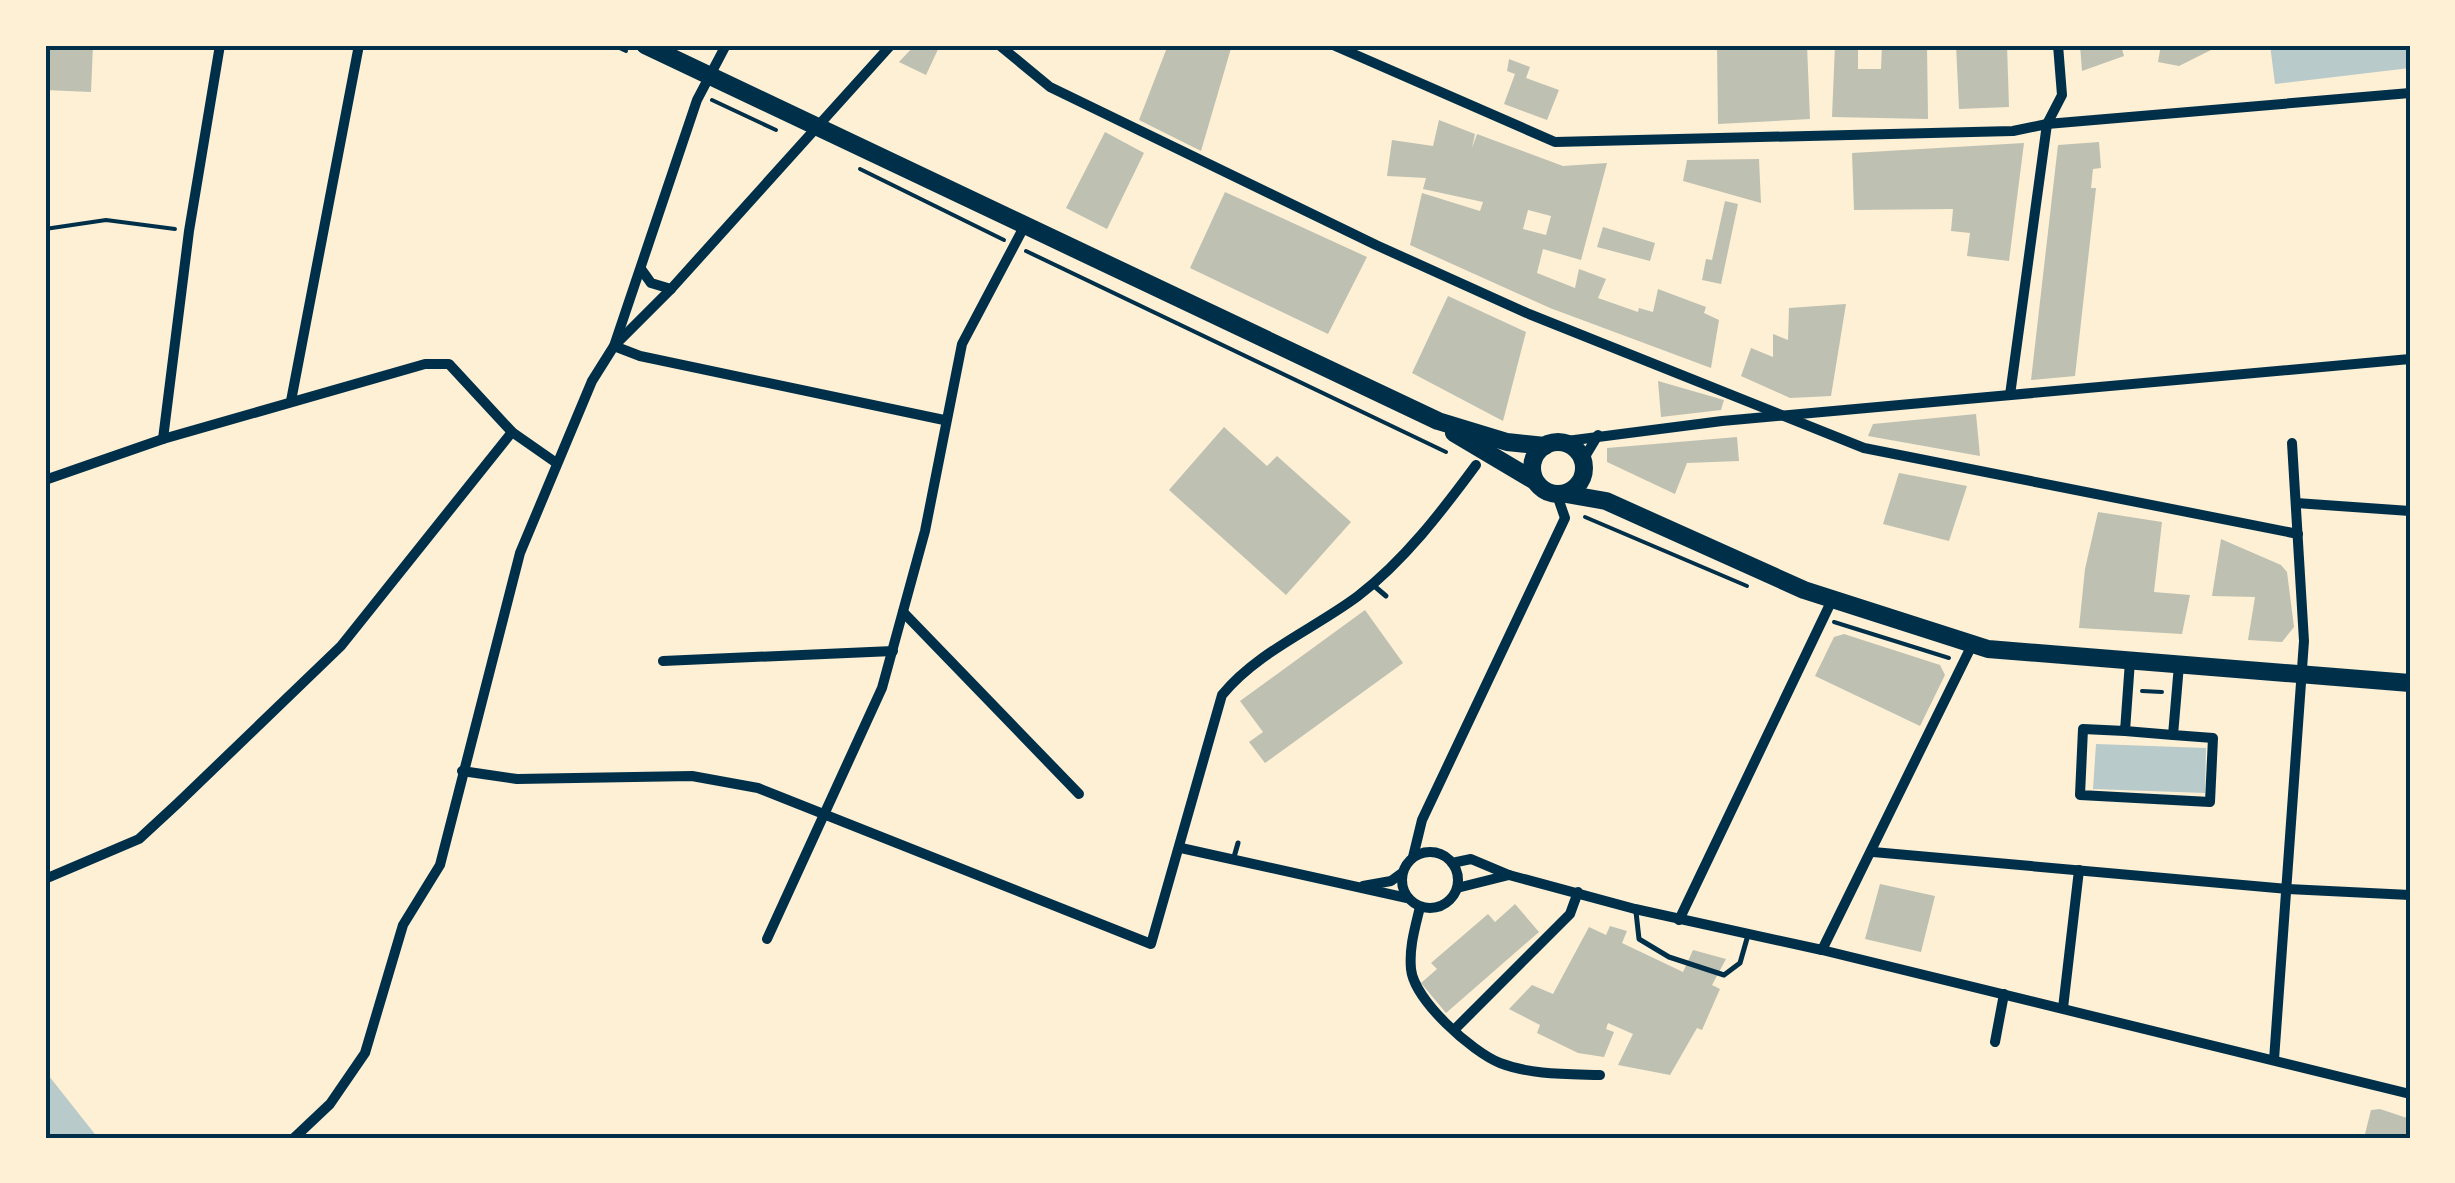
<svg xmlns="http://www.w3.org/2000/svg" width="2455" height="1183" font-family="'Alegreya Sans',sans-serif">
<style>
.green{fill:#b9caca}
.building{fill:#bec0b2;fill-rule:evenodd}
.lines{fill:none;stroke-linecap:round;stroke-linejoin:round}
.path{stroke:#003049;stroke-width:4}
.service{stroke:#003049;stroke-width:5}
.minor{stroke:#003049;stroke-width:10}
.primary{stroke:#003049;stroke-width:18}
.neatline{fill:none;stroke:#003049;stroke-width:4}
</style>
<rect width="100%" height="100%" fill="#fdf0d5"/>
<g class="green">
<path d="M2270 45H2410V68L2275 84Z"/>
<path d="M2096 744 2206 748 2205 793 2093 789Z"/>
<path d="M45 1071 98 1138H45Z"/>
</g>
<g class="building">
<path d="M45 45H93L91 92 45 90Z"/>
<path d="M915 45H940L926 75 899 62Z"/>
<path d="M1168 45H1232L1201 151 1139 120Z"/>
<path d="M1717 45H1807L1810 119 1718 124Z"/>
<path d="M1835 45H1858V69H1881L1882 45H1927L1928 119 1832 117Z"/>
<path d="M1956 45H2007L2009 107 1959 109Z"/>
<path d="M2080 45H2132L2122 49 2124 56 2082 71Z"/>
<path d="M2161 45H2211L2213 49 2179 66 2158 62Z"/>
<path d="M1509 59 1530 67 1526 78 1559 90 1547 120 1504 104 1515 74 1507 71Z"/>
<path d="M1439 120 1475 134 1472 148 1477 134 1563 166 1607 163 1581 260 1543 249 1537 273 1575 288 1579 269 1606 279 1598 298 1638 312 1639 308 1653 312 1658 289 1706 307 1704 313 1719 320 1711 368 1550 308 1410 245 1422 193 1480 211 1483 202 1423 189 1426 178 1387 176 1392 140 1433 146ZM1528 210 1551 216 1546 235 1523 229Z"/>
<path d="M1105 132 1144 153 1107 229 1066 208Z"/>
<path d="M2099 142 2101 168 2093 169 2091 188H2096L2075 376 2031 380 2058 145Z"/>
<path d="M2024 143 2009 261 1967 256 1970 233 1951 231 1953 209 1854 210 1852 153Z"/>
<path d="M1759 159 1761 203 1683 181 1687 160Z"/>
<path d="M1225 192 1367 257 1328 334 1190 268Z"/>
<path d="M1725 201 1738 204 1721 284 1702 280 1706 259 1712 260Z"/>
<path d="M1603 227 1655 243 1650 261 1597 247Z"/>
<path d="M1448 296 1526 332 1503 421 1412 373Z"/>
<path d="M1846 304 1831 396 1790 398 1741 376 1751 348 1773 357V334L1788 340 1789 308Z"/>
<path d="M1658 381 1724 400 1721 410 1661 417Z"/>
<path d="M1976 414 1980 456 1868 436 1873 424Z"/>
<path d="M1224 427 1267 466 1277 456 1351 522 1286 595 1169 490Z"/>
<path d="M1737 437 1739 461 1687 463 1675 494 1607 462V448Z"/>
<path d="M1899 473 1967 486 1949 541 1883 524Z"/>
<path d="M2098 512 2162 522 2154 592 2190 595 2182 634 2079 628 2085 569Z"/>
<path d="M2221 539 2281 565 2287 572 2294 627 2282 642 2248 640 2255 597 2212 596Z"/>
<path d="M1365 610 1403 663 1265 763 1249 742 1263 732 1240 701Z"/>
<path d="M1844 634 1940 665 1945 675 1920 726 1815 676 1834 637Z"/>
<path d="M1880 884 1935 896 1921 952 1865 939Z"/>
<path d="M1515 904 1539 932 1446 1013 1421 983 1437 969 1431 963 1488 914 1495 922Z"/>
<path d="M1610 926 1627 931 1622 943 1683 972 1693 950 1726 959 1712 985 1720 989 1702 1030 1697 1028 1670 1075 1618 1065 1633 1034 1608 1023 1606 1029 1614 1032 1604 1057 1578 1053 1537 1033 1540 1025 1509 1009 1532 985 1553 994 1589 927 1606 935Z"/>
<path d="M2380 1109 2410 1119V1138H2364L2371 1110Z"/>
</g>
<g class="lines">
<g class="path">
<path d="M613 45 626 51"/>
<path d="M712 100 776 130"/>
<path d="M860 169 1004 240"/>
<path d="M45 229 106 220 175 229"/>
<path d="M1026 251 1446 452"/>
<path d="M1585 517 1747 586"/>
<path d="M1834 622 1949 658"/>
<path d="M2142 691 2162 692"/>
</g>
<g class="service">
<path d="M1373 585 1386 596"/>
<path d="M1234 857 1238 843"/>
<path d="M1636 912 1639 939 1669 957 1724 975 1740 963 1748 935"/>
</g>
<g class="minor">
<path d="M999 45 1050 87 1376 245 1529 314 1864 448 2298 534"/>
<path d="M1333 45 1555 142 2013 131 2047 124 2410 93"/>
<path d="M641 269 651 283 671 289"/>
<path d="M619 341 671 289 891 45"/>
<path d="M614 346 640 356 944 420"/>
<path d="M2010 395 2047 124 2062 95 2058 45"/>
<path d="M291 401 359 45"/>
<path d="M163 439 189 231 220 45"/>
<path d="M1559 442 1722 421 2410 359"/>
<path d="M1583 460 1598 435"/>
<path d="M45 480 163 439 425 364H449L512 432 555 462"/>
<path d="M2296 503 2410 511"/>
<path d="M903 612 1079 794"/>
<path d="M663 661 893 651"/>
<path d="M2130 661 2125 731 2083 729 2080 795 2210 802 2213 738 2173 735 2179 665"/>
<path d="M2125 731 2173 735"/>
<path d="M462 771 517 779 692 776 758 788 1151 944 1222 695C1257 652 1314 629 1358 596 1404 561 1442 511 1476 465"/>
<path d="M1181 848 1407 898"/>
<circle cx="1430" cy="880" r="28"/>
<path d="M1873 852 2288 889 2410 895"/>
<path d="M1413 857 1422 820 1565 518 1557 495"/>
<path d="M1452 863 1471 859 1509 875 1635 909 1822 950 2410 1094"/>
<path d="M45 879 139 839 178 803 341 646 512 432"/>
<path d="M1363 886 1391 881 1402 873"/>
<path d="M1457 888 1509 875"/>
<path d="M1420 907C1415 928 1409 947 1411 969 1414 1000 1472 1052 1500 1063 1531 1075 1567 1074 1600 1075"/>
<path d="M1679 920 1832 600"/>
<path d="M767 939 882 688 925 531 962 344 1025 225"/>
<path d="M1822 950 1972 645"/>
<path d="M2063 1008 2079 870"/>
<path d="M1455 1029 1570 914 1578 892"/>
<path d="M1995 1042 2004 994"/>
<path d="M2274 1060 2304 641 2292 443"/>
<path d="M294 1138 330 1104 365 1053 403 925 440 865 520 553 592 381 614 346 697 100 726 45"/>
</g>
<g class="primary">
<path d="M645 45 1438 421 1507 442 1545 446"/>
<path d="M1454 433 1535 481"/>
<circle cx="1558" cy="468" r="26"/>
<path d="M1566 494 1606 501 1804 590 1988 649 2410 683"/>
</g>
</g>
<rect width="2455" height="1183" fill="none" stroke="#fdf0d5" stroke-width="95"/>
<rect x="48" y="48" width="2360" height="1088" class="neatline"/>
</svg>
